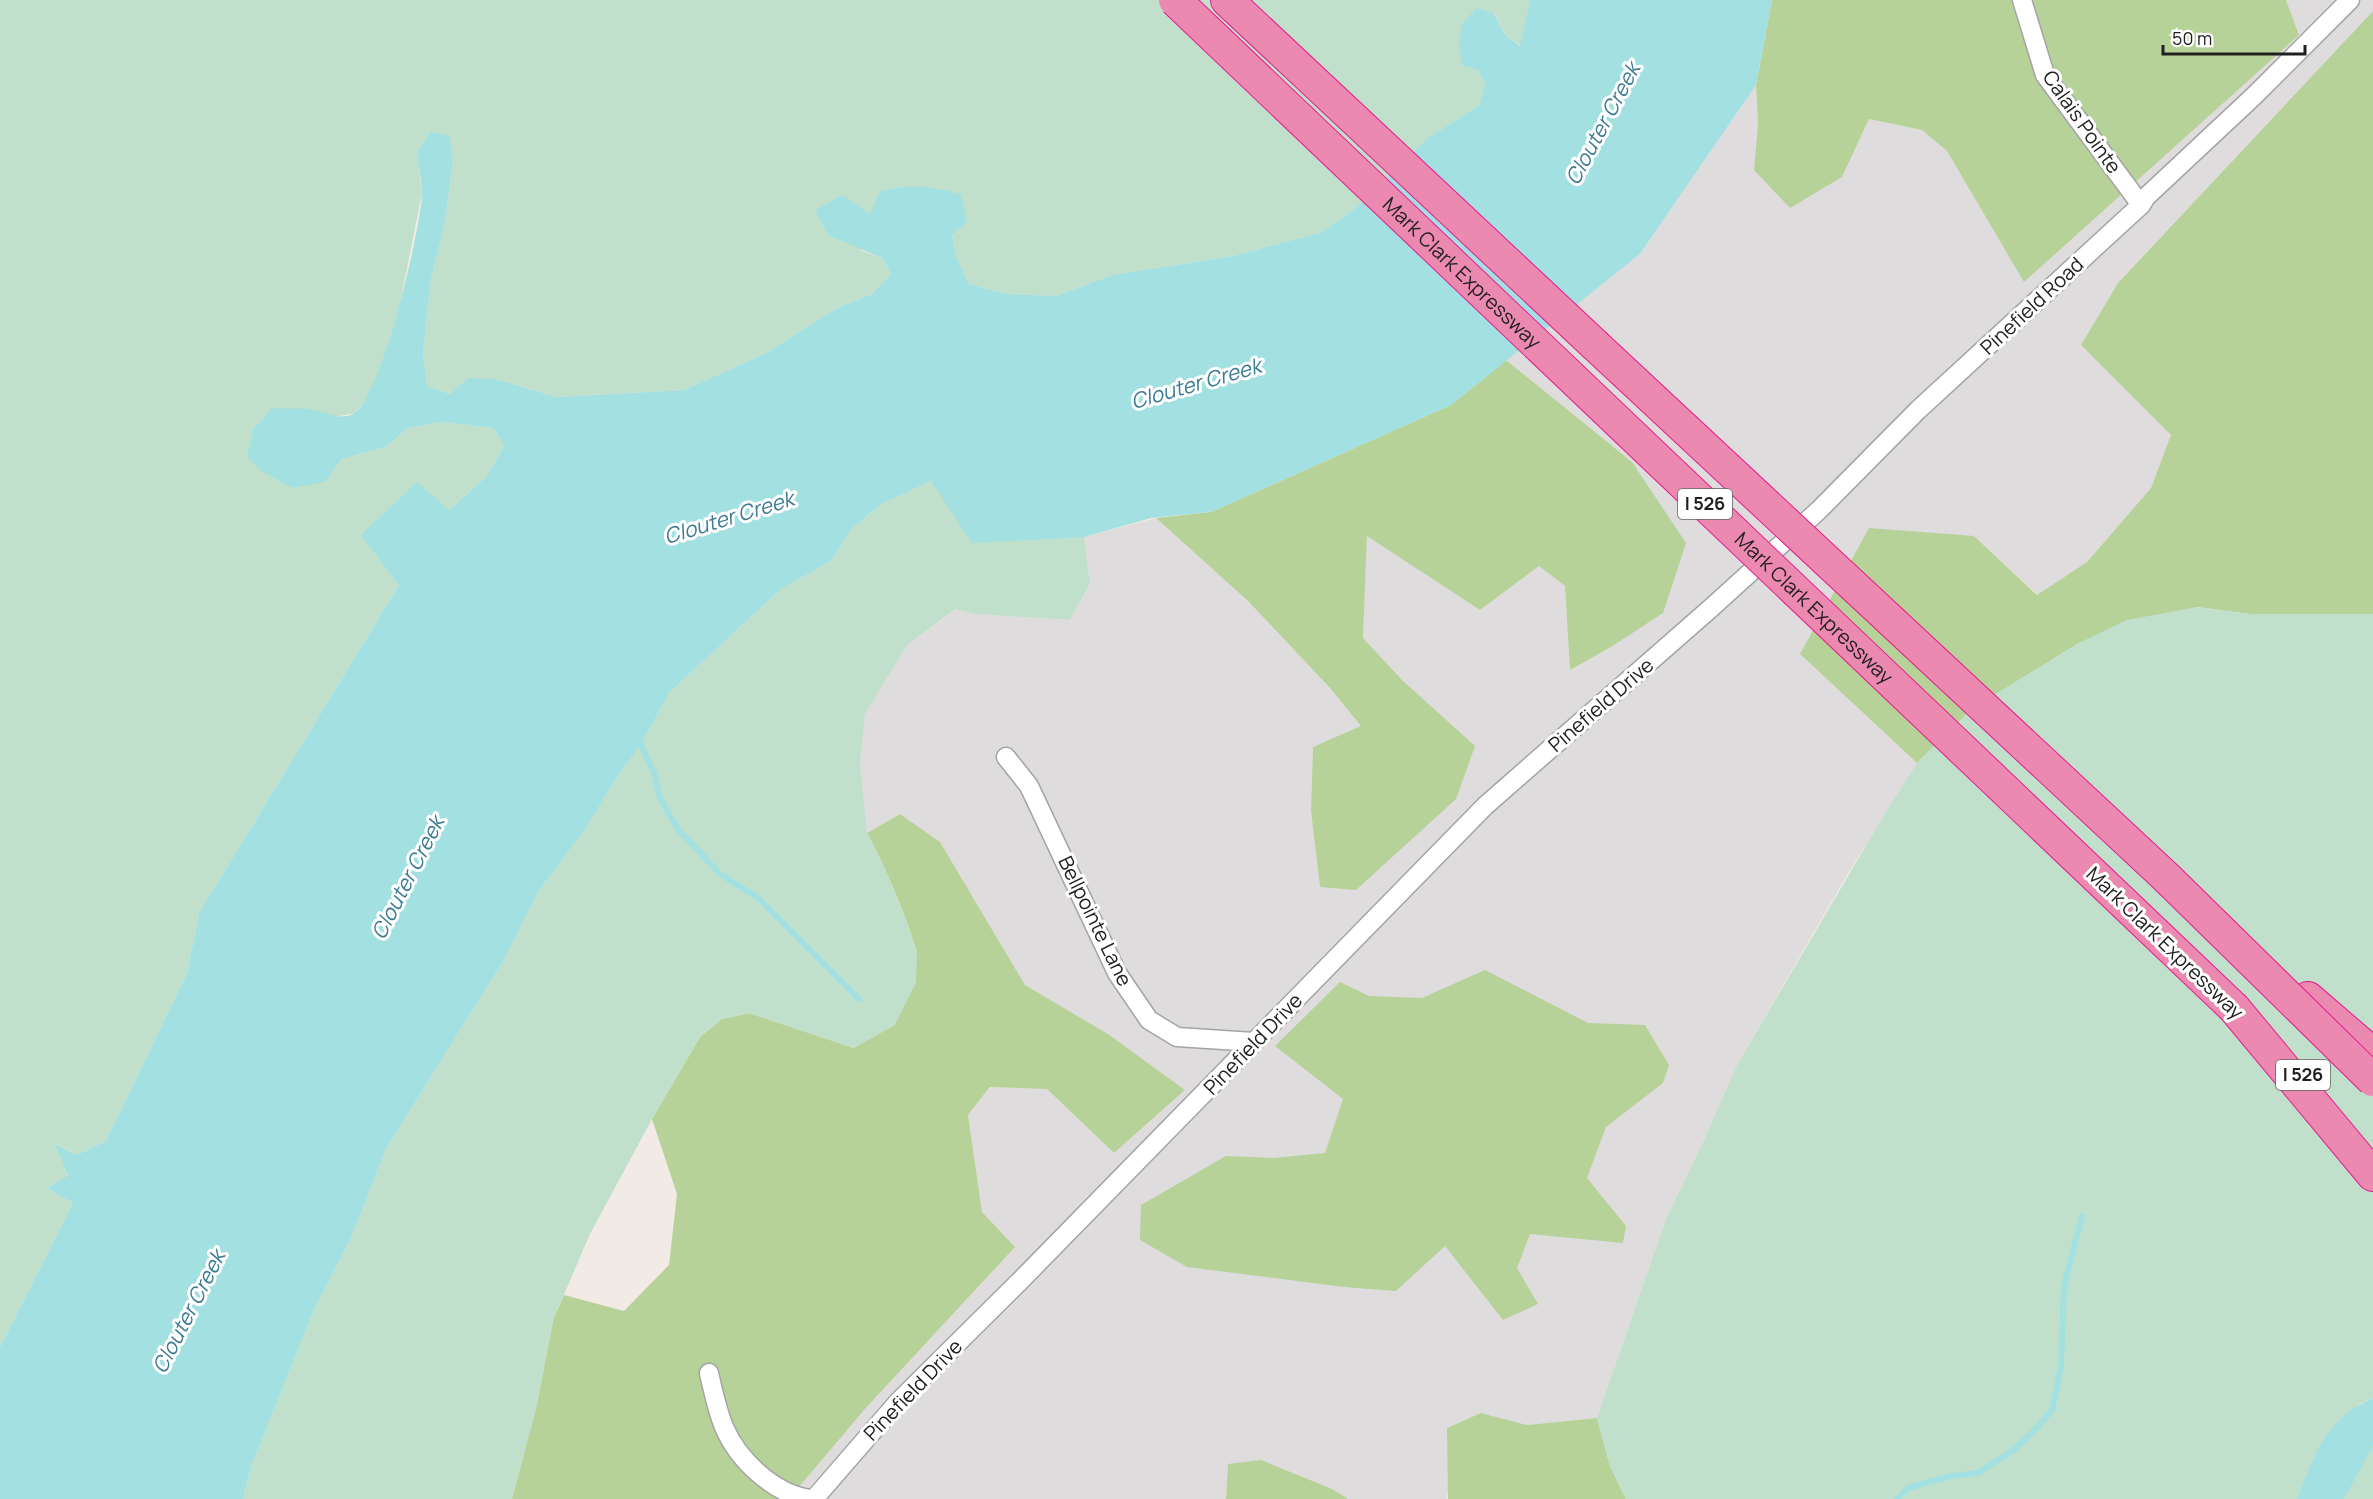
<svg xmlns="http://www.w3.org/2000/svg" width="2373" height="1499" font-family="Manrope,sans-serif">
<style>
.residential{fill:#dedcdd}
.forest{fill:#b6d298}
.wetland{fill:#c1e0cb}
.water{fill:#a3e0e1}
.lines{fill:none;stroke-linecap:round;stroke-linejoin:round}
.stream{stroke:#a3e0e1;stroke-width:6}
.street-casing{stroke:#a4a4a4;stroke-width:21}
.highway-casing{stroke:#e51c8c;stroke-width:34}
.street{stroke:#fff;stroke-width:18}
.highway{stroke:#ec89b1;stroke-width:32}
.highway-bridge-casing{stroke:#e51c8c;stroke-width:34;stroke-linecap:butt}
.highway-bridge{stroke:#ec89b1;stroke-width:32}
.labels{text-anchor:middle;stroke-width:6;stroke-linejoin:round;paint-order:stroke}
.shield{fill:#fff;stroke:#636363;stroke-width:1.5}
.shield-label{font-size:18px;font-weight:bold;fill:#202020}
.street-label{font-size:20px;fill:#202020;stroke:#fff}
.water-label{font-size:21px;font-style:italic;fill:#3b7b94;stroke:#fff}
</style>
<rect width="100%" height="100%" fill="#f1eae5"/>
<path class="residential" d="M2286 0H2373V11L2118 283 2081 345 2172 434 2151 488 2087 562 2038 595 1974 536 1800 654 1917 763 1844 880 1737 1065 1703 1142 1666 1219 1597 1418 1527 1425 1481 1413 1446 1497 1448 1499H1348L1332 1489 1228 1464 1226 1499H789L864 1410 1015 1247 982 1212 968 1115 991 1087 1047 1089 1114 1153 1185 1090 1108 1034 1025 985 940 842 900 814 867 833 860 763 865 714 908 644 957 609 974 614 1070 620 1090 583 1084 537 1156 518 1248 601 1330 688 1362 727 1313 747 1311 811 1320 887 1403 681 1363 638 1367 535 1480 610 1539 566 1565 586 1570 670 1611 647 1663 612 1632 462 1506 360 1640 254 1756 85 1758 125 1842 177 1869 119 1922 130 1947 151 2024 281 2299 35Z"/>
<g class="forest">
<path d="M1772 0H2286L2299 35 2024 282 1947 151 1922 130 1869 119 1842 177 1790 208 1754 170 1758 125 1756 85Z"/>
<path d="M2373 11V614H2250L2197 607 2079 643 1972 709 1917 763 1800 654 1869 528 1974 536 2037 595 2087 562 2151 488 2171 435 2081 345 2118 283Z"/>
<path d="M1506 360 1632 462 1686 543 1663 613 1611 647 1570 670 1565 586 1539 566 1480 610 1367 536 1363 638 1403 681 1475 746 1456 799 1356 890 1320 887 1311 811 1313 747 1361 726 1330 688 1248 601 1156 518 1211 512 1451 405Z"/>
<path d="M900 814 940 842 1025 985 1108 1034 1185 1090 1114 1153 1047 1089 990 1087 968 1115 982 1212 1015 1247 864 1410 789 1499H512L537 1404 553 1320 564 1295 624 1311 669 1265 677 1194 652 1119 700 1037 722 1019 749 1013 854 1048 917 952C904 911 887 871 867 833Z"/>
<path d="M1485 970 1588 1023 1645 1025 1669 1065 1663 1083 1606 1127 1587 1178 1626 1226 1623 1243 1530 1234 1517 1268 1538 1304 1503 1320 1445 1246 1396 1291 1344 1287 1187 1267 1140 1240 1141 1205 1226 1156 1274 1158 1325 1153 1343 1099 1275 1046 1340 982 1369 996 1422 998Z"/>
<path d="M1481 1413 1527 1425 1597 1418 1610 1466 1626 1499H1448L1447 1428Z"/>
<path d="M1261 1460 1332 1489 1348 1499H1226L1228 1464Z"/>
</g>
<g class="wetland">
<path d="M0 0H1530L1521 46 1505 34 1494 13 1478 70 1485 84 1479 105 1428 139 1358 206 1323 232 1232 256 1112 275 1056 296 1008 294 969 284 956 256 952 235 860 250 882 258 891 274 872 294 839 307 764 354 684 390 556 397 496 379H468L450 394 427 386 423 354 431 279 446 217 453 158 417 152 422 193 400 303 381 366 369 396 355 413 334 417 311 410 325 482 342 459 386 447 408 428 441 422 494 428 504 446 486 477 449 510 399 585 199 913 187 973 106 1141 77 1155 56 1144 68 1177 47 1188 73 1203 0 1347Z"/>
<path d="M931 481 1035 539 1084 537 1090 583 1070 620 974 614 956 609 908 644 865 714 860 763 867 833 883 864 907 922 917 952 916 983 895 1025 854 1048 749 1013 722 1019 700 1037 652 1119 590 1234 553 1320 537 1404 512 1499H243L252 1464 313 1312 351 1238 386 1149 504 960 538 892 585 830 617 777 641 745 669 693 781 589 831 561 851 529 882 504Z"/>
<path d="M2197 607 2250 614H2373V1398L2360 1404 2315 1454 2297 1499H1626L1610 1466 1597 1418 1666 1219 1703 1142 1737 1065 1881 820 1917 763 1972 709 2079 643 2127 620Z"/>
<path d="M2373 1446V1499H2344L2371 1448Z"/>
</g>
<g class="water">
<path d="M1530 0H1772L1756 85 1640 254 1451 405 1211 512 1151 518 1084 537 972 543 931 481 882 504 851 529 831 561 781 589 669 693 641 745 617 777 585 830 538 892 504 960 386 1149 351 1238 313 1312 252 1464 243 1499H0V1347L73 1203 47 1188 68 1176 55 1144 77 1155 106 1141 187 973 199 913 399 585 361 535 417 482 449 510 486 477 504 446 494 428 441 422 408 428 386 447 342 459 325 482 293 488 263 472 247 456 253 430 272 408C284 409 297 408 309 409 325 411 336 421 353 414 380 402 422 225 422 193 422 180 418 165 417 152L431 132 449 135 453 158 446 217 431 279 423 354 427 386 450 394 468 378 496 379 556 397 684 390 764 354 839 307 872 294 891 274 882 258 828 235 815 210 843 195 870 214 880 191C912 184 929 186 961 194L967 222 952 235 956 256 969 284 1008 294 1056 296 1112 275 1232 256 1323 232 1358 206 1427 139 1479 105 1485 84 1478 70 1462 65 1459 44 1462 24 1476 8 1494 14 1505 34 1520 46Z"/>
<path d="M2373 1398V1446L2344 1499H2297C2316 1451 2323 1422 2373 1398Z"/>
</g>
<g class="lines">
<g class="stream">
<path d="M641 745 654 773 660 798 678 829 720 874 758 898 859 999"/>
<path d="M1897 1499 1908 1488 1950 1476 1978 1473 2014 1450 2034 1431 2052 1410 2061 1366 2064 1286 2082 1216"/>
</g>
<g class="street-casing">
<g id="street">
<path d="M2022 0 2045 75 2141 205"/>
<path d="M1006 757 1029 786 1117 973 1149 1020 1177 1037 1254 1042"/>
<path d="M709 1373C713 1391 717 1410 724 1427 738 1460 774 1494 810 1499"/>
<path d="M814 1499 898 1402 1022 1279 1485 806 1711 608 1819 510 1918 410 2141 205 2146 197 2255 95 2350 0"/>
</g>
</g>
<g class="highway-casing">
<g id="highway">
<path d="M1227 0 1594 344"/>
<path d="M2308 998 2373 1054"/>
<path d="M2234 1008 2373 1175"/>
</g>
</g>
<use href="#street" class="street"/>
<use href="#highway" class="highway"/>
<g class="highway-bridge-casing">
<g id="highway-bridge">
<path id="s1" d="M1175 0 2234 1008"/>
<path d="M1594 344 2166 877 2373 1080"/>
</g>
</g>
<use href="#highway-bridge" class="highway-bridge"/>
</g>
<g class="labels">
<g class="shield">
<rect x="1678" y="489" width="54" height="30" rx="4.5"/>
<rect x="2276" y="1060" width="54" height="30" rx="4.5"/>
</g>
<g class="shield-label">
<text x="1705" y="510">I 526</text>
<text x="2303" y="1081">I 526</text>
</g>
<g class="street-label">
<text transform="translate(2082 122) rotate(55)" y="7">Calais Pointe</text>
<text dy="7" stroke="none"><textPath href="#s1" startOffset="396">Mark Clark Expressway</textPath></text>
<text transform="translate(2032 306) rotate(-43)" y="7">Pinefield Road</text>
<text dy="7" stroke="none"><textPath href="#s1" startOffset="882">Mark Clark Expressway</textPath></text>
<text transform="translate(1601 705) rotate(-41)" y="7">Pinefield Drive</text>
<text transform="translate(1095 921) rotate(64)" y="7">Bellpointe Lane</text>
<text transform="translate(2165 943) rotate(44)" y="7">Mark Clark Expressway</text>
<text transform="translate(1253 1044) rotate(-46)" y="7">Pinefield Drive</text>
<text transform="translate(913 1390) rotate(-46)" y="7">Pinefield Drive</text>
</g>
<g class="water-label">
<text transform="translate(1603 124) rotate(-62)" y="7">Clouter Creek</text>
<text transform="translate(1196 384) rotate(-16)" y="7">Clouter Creek</text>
<text transform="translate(729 518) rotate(-17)" y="7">Clouter Creek</text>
<text transform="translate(408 878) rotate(-63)" y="7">Clouter Creek</text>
<text transform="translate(189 1312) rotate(-63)" y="7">Clouter Creek</text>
</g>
</g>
<path d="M2163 45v9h142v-9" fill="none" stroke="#202020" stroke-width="3"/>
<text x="2172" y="45" font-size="18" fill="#202020" stroke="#ffffff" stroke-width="4.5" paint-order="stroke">50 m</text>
</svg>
